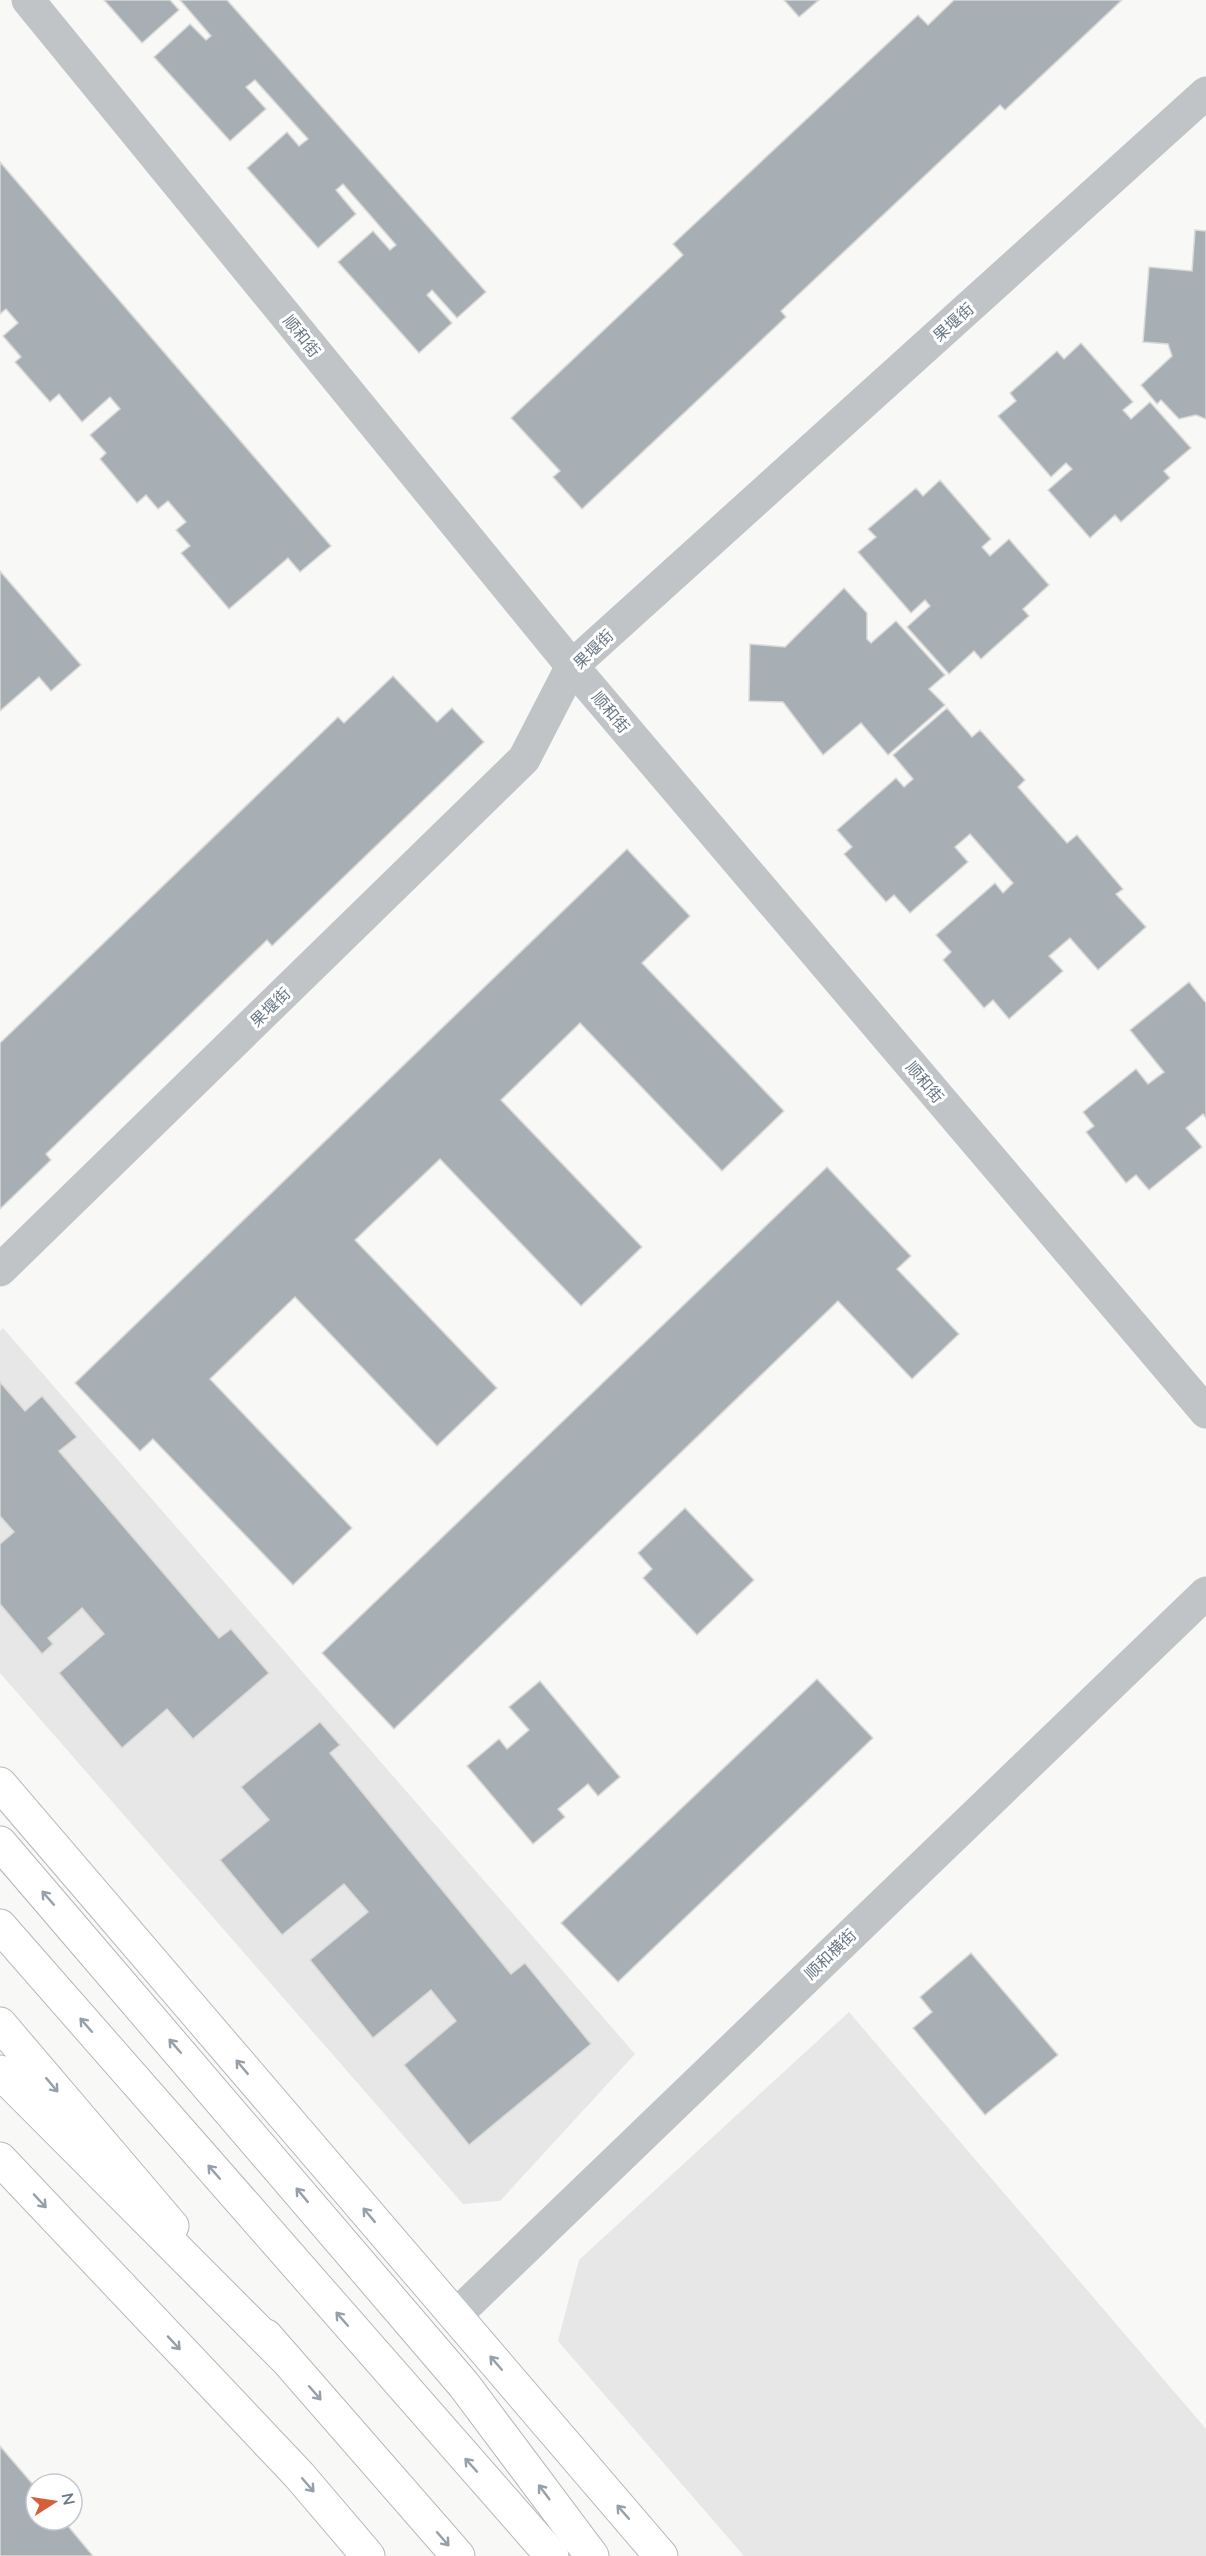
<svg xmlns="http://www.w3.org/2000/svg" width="1206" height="2556" font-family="Mulish,'Noto Sans SC',sans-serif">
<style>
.built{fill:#e6e7e6}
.building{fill:#a8afb4;stroke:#dadad8;stroke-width:1.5}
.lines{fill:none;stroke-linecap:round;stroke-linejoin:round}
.secondary-casing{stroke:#b5b9bd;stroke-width:35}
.primary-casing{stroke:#b4b8bb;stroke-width:35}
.highway-casing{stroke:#b3b7ba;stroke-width:35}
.street{stroke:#c0c4c7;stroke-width:33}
.secondary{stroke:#fff;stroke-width:33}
.primary{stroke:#fff;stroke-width:33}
.highway{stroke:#fff;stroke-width:33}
.oneway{stroke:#97a0a9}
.labels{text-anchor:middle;stroke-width:6;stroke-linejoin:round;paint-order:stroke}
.street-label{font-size:16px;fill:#6a7884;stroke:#fff}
</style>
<rect width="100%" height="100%" fill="#f8f8f6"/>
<g class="built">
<path d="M3 1328 635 2054 500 2201 463 2204 0 1673V1331Z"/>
<path d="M849 2012 1206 2429V2556H744L558 2341 579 2260Z"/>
</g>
<g class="building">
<path d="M104 0H170L179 10 142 43Z"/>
<path d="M180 0H227L486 292 457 318 432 290 427 295 452 323 419 353 338 262 373 231 390 250 396 245 343 184 336 190 356 214 318 248 247 168 287 132 299 146 308 139 255 80 246 87 266 109 230 141 154 57 190 24 206 40 211 36Z"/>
<path d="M784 0H819L799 17Z"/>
<path d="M954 0H1122L1005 110 1000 105 781 311 786 317 582 509 553 477 560 471 511 418 683 255 673 244 918 15 928 25Z"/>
<path d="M0 162 331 546 300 572 288 558 229 609 181 553 190 546 176 530 186 522 168 501 158 509 146 495 137 503 100 459 106 453 90 435 120 409 110 397 82 422 59 394 50 402 15 362 21 357 3 336 18 323 6 309 0 314Z"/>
<path d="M1195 230 1206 231V419L1196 415 1179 419 1161 400 1157 404 1141 385 1172 356 1168 344 1143 342 1149 267 1192 271Z"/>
<path d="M1081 343 1133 402 1123 410 1131 419 1150 402 1191 448 1164 471 1170 478 1121 522 1115 515 1090 538 1048 490 1072 469 1066 463 1051 477 998 416 1016 401 1010 393 1057 351 1064 359Z"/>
<path d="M940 480 991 539 982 547 990 556 1009 539 1049 585 1023 609 1029 616 981 659 974 651 949 674 907 627 930 606 925 600 911 613 858 552 876 537 868 529 916 488 923 496Z"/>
<path d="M0 571 81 665 51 691 39 677 0 711Z"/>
<path d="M844 588 867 613V639L871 643 896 621 945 675 929 689 945 705 888 755 861 723 823 755 783 702 749 701 750 644 785 647Z"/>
<path d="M393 676 437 722 452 708 484 742 272 946 267 940 46 1154 51 1160 0 1209V1043L338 717 344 723Z"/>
<path d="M947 708 972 737 980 730 1025 780 1018 787 1067 843 1077 835 1123 889 1116 894 1146 927 1098 970 1070 938 1049 956 1063 971 1009 1019 993 1000 984 1008 943 960 951 952 936 935 995 883 1003 893 1013 883 970 834 955 847 968 862 910 913 894 895 886 902 844 854 852 847 837 830 896 778 904 787 913 779 893 755Z"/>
<path d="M627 849 690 916 642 963 784 1111 722 1171 580 1023 501 1100 642 1247 581 1306 440 1159 355 1240 497 1388 437 1446 295 1297 210 1379 352 1528 293 1585 153 1439 140 1451 75 1383Z"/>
<path d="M1189 982 1206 1003V1118L1203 1114 1186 1128 1202 1147 1149 1190 1136 1175 1126 1183 1086 1132 1094 1126 1083 1112 1136 1069 1148 1084 1164 1072 1130 1030Z"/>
<path d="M827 1167 911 1256 897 1269 959 1334 912 1379 838 1301 394 1729 322 1653Z"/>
<path d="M0 1382 25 1411 42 1396 77 1437 59 1451 219 1638 231 1629 269 1673 193 1739 167 1709 122 1748 59 1673 104 1634 82 1608 48 1638 53 1644 42 1654 0 1604V1544L14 1532 0 1516Z"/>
<path d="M685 1508 754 1580 697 1635 643 1578 652 1569 638 1553Z"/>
<path d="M817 1679 873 1738 618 1982 561 1923Z"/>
<path d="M540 1681 620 1777 598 1796 588 1784 558 1809 565 1817 533 1844 467 1766 499 1739 507 1749 529 1730 509 1707Z"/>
<path d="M320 1722 340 1745 330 1753 511 1974 525 1963 591 2044 469 2145 404 2065 456 2021 431 1990 373 2038 310 1960 368 1912 344 1884 282 1935 220 1860 269 1820 241 1787Z"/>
<path d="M971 1953 1058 2055 985 2115 913 2028 932 2012 920 1997Z"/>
<path d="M0 2446 36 2488V2520H63L93 2556H0Z"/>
</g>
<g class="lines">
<g class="secondary-casing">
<g id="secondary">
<path d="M0 1784 661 2556"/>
<path d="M0 2159 299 2475 368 2556"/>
</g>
</g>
<g class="primary-casing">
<g id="primary">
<path d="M0 1926 552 2556"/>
<path d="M0 2024 172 2226"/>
<path d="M266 2336 458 2556"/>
</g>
</g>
<g class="highway-casing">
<g id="highway">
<path d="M0 1843 464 2385 592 2556"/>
<path d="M0 2072 284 2357"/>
</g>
</g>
<g class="street">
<path d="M28 0 572 666 1206 1412"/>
<path d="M0 1270 524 759 572 666 1206 93"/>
<path d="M455 2316 1206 1593"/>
</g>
<use href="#secondary" class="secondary"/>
<use href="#primary" class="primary"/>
<use href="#highway" class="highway"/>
</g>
<defs><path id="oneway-shaft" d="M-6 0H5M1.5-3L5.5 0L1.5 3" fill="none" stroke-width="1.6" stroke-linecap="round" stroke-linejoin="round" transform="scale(1.5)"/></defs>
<g class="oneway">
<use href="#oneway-shaft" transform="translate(48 1898) rotate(-131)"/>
<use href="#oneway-shaft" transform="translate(86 2025) rotate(-131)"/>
<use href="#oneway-shaft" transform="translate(175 2046) rotate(-131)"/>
<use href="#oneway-shaft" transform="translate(242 2067) rotate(-130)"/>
<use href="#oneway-shaft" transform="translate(52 2085) rotate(50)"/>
<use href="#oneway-shaft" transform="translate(214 2172) rotate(-131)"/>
<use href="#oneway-shaft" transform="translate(302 2195) rotate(-130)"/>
<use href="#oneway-shaft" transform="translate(40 2201) rotate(47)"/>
<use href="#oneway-shaft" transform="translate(369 2215) rotate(-130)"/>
<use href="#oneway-shaft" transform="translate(342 2319) rotate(-131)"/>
<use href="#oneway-shaft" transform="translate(174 2343) rotate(47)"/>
<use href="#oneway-shaft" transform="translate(496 2363) rotate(-131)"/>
<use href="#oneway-shaft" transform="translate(315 2393) rotate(49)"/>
<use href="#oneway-shaft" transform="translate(471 2465) rotate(-132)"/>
<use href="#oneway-shaft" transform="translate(308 2485) rotate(49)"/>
<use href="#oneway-shaft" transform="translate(544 2492) rotate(-127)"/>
<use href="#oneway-shaft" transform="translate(623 2512) rotate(-131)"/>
<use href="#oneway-shaft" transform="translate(443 2539) rotate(49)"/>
</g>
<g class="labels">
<g class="street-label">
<text transform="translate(953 322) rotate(-42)" y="6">果堰街</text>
<text transform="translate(302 336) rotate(51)" y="6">顺和街</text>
<text transform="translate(593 649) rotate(-44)" y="6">果堰街</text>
<text transform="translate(611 712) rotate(50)" y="6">顺和街</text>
<text transform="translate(270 1007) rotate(-44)" y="6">果堰街</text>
<text transform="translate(925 1082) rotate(50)" y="6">顺和街</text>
<text transform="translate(830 1954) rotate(-44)" y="6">顺和横街</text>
</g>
</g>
<g transform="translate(54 2502) rotate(78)"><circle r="28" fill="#ffffff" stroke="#c3c9ce" stroke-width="1.5"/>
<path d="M0-4.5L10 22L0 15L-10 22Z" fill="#d65e38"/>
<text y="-9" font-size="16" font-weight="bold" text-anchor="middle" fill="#6a7884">N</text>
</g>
</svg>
